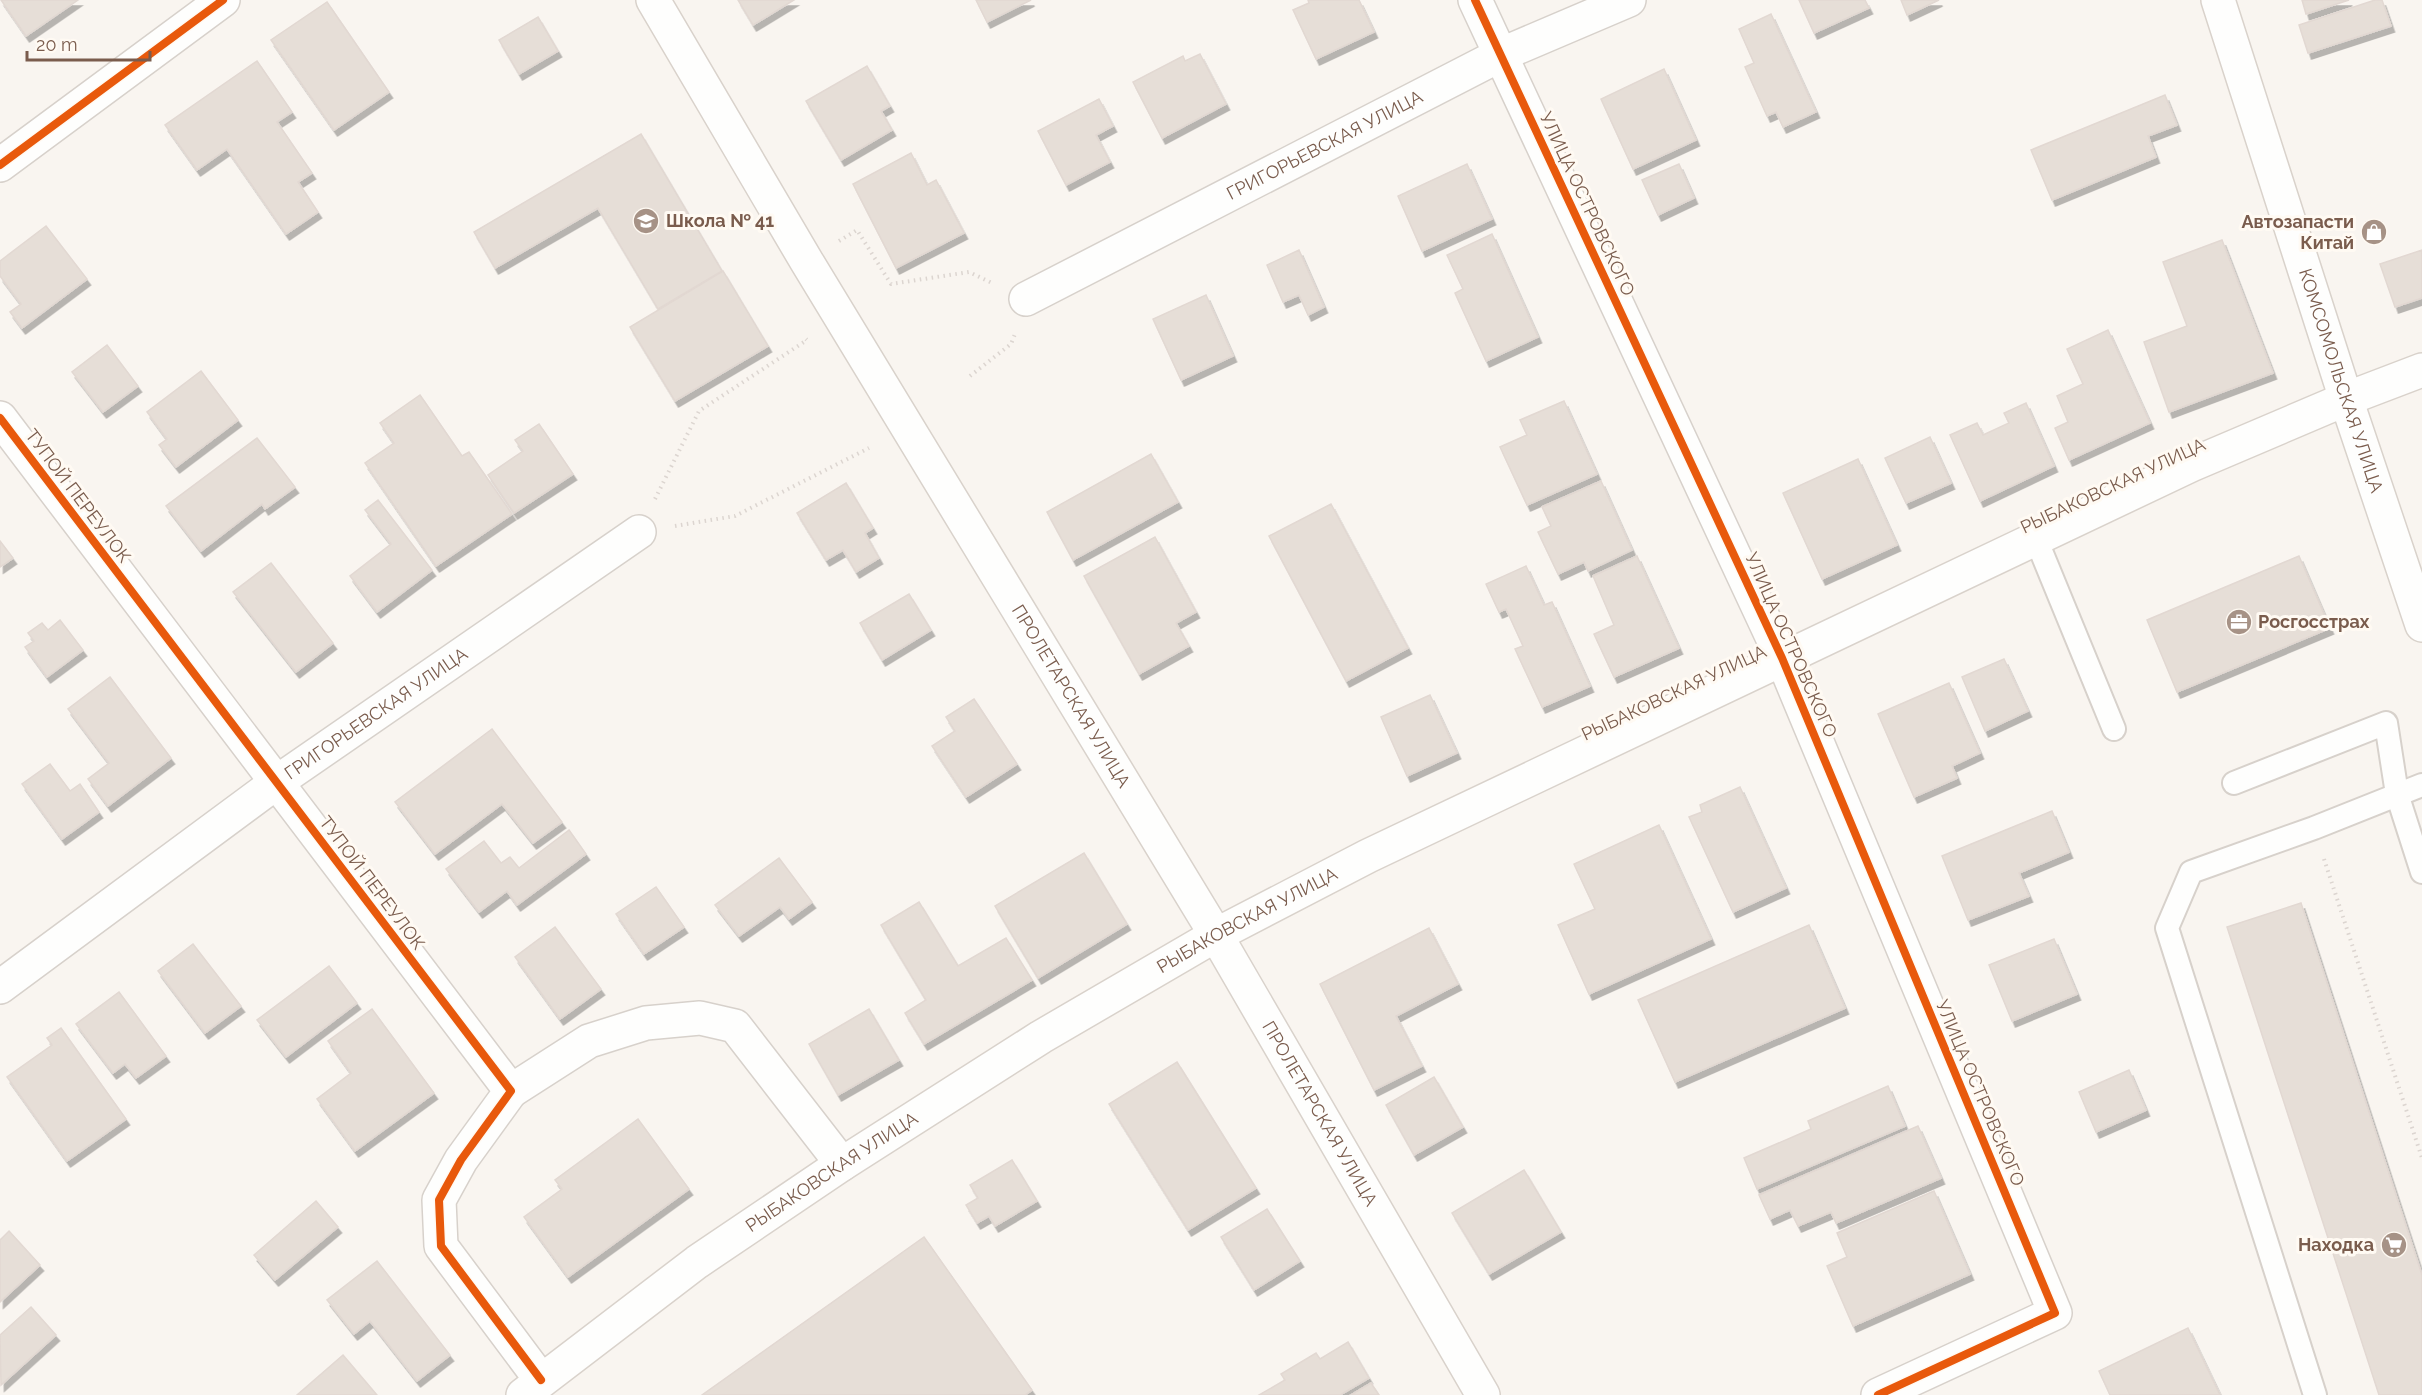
<svg xmlns="http://www.w3.org/2000/svg" width="2422" height="1395" font-family="Raleway,sans-serif">
<style>
.building{fill:#e6ded7;stroke:#e2d8d2;stroke-width:1.5;filter:url(#shadow)}
.lines{fill:none;stroke-linecap:round;stroke-linejoin:round}
.lane-casing{stroke:#d7d1cb;stroke-width:26}
.street-casing{stroke:#d7d1cb;stroke-width:36}
.secondary-casing{stroke:#d9d2cb;stroke-width:36}
.path{stroke:#dcd5d0;stroke-width:4;stroke-dasharray:1.5 4.5;stroke-linecap:butt}
.lane{stroke:#fefefd;stroke-width:22}
.street{stroke:#fefefd;stroke-width:33}
.secondary{stroke:#fefefd;stroke-width:33}
.cycleway-casing{stroke:#fffaf3;stroke-width:11}
.cycleway{stroke:#e8590c;stroke-width:8}
.labels{text-anchor:middle;stroke-width:6;stroke-linejoin:round;paint-order:stroke}
.street-label{font-size:18px;fill:#7a5c4d;stroke:#fffaf3}
.poi-label{font-size:18px;font-weight:bold;fill:#7a5c4d;stroke:#fffaf3;text-anchor:start}
</style>
<defs>
<filter id="shadow"><feDropShadow dx="3.5" dy="6" stdDeviation="0" flood-color="#0004"/></filter>
</defs>
<rect width="100%" height="100%" fill="#f9f5f0"/>
<g class="building">
<path d="M1 0H78L26 36Z"/>
<path d="M738 0H794L753 25Z"/>
<path d="M976 0H1031L987 22Z"/>
<path d="M1308 0H1359L1374 32 1316 59 1293 10 1309 3Z"/>
<path d="M1799 0H1865L1869 8 1814 33Z"/>
<path d="M1901 0H1939L1907 15Z"/>
<path d="M2302 0H2349L2306 14Z"/>
<path d="M2375 0H2382L2391 26 2308 53 2299 25Z"/>
<path d="M327 2 389 92 334 130 271 40Z"/>
<path d="M1771 14 1816 112 1783 127 1776 112 1767 116 1745 67 1754 63 1739 29Z"/>
<path d="M538 17 558 51 519 74 499 40Z"/>
<path d="M1200 54 1226 104 1162 138 1133 82 1183 56 1185 61Z"/>
<path d="M257 61 292 112 277 122 312 173 298 182 318 212 286 234 227 149 197 170 165 125Z"/>
<path d="M867 66 890 106 881 111 892 130 841 160 806 101Z"/>
<path d="M1664 69 1696 140 1633 169 1601 99Z"/>
<path d="M2165 95 2177 125 2148 136 2156 157 2052 200 2031 150Z"/>
<path d="M1099 99 1113 126 1096 135 1110 162 1066 185 1038 131Z"/>
<path d="M641 134 722 271 658 309 598 208 495 268 474 232Z"/>
<path d="M911 153 927 185 936 180 964 233 896 268 853 184Z"/>
<path d="M1467 164 1492 219 1422 251 1398 196Z"/>
<path d="M1679 164 1694 198 1658 215 1642 180Z"/>
<path d="M46 226 87 279 22 328 10 312 21 304 0 276V261Z"/>
<path d="M1492 234 1538 337 1486 361 1455 293 1463 289 1447 255Z"/>
<path d="M2222 240 2273 373 2169 412 2144 342 2187 326 2163 262Z"/>
<path d="M1299 250 1324 307 1308 315 1299 295 1283 302 1267 265Z"/>
<path d="M2422 250V298L2395 307 2380 264Z"/>
<path d="M723 271 768 346 675 401 630 327Z"/>
<path d="M1206 295 1233 356 1181 380 1153 319Z"/>
<path d="M2108 330 2150 423 2069 460 2055 428 2068 422 2057 396 2083 384 2067 349Z"/>
<path d="M107 345 138 386 103 412 72 372Z"/>
<path d="M201 371 238 420 176 467 159 445 167 439 147 412Z"/>
<path d="M420 395 462 456 469 452 512 514 436 566 365 463 394 443 380 423Z"/>
<path d="M1564 401 1597 474 1527 505 1500 447 1527 435 1520 420Z"/>
<path d="M2026 403 2054 466 1980 501 1950 435 1977 423 1983 435 2009 423 2004 413Z"/>
<path d="M539 424 573 474 514 513 488 475 523 451 515 440Z"/>
<path d="M1930 437 1951 483 1906 503 1885 458Z"/>
<path d="M257 438 295 487 265 509 262 504 201 551 166 506Z"/>
<path d="M1151 454 1178 502 1073 560 1047 512Z"/>
<path d="M1858 459 1897 545 1822 579 1783 493Z"/>
<path d="M1601 481 1632 550 1588 571 1584 562 1558 574 1538 532 1551 526 1542 507Z"/>
<path d="M846 483 873 528 865 533 879 558 856 572 843 550 826 560 797 513Z"/>
<path d="M378 500 432 570 377 612 350 576 391 544 365 510Z"/>
<path d="M1331 504 1408 648 1346 681 1269 536Z"/>
<path d="M1155 537 1196 612 1176 623 1189 646 1139 674 1084 576Z"/>
<path d="M0 541 13 558 0 567Z"/>
<path d="M1637 556 1679 648 1614 677 1594 634 1614 625 1593 576Z"/>
<path d="M2299 556 2330 628 2177 692 2147 620Z"/>
<path d="M271 563 333 643 296 672 233 592Z"/>
<path d="M1526 566 1544 605 1552 602 1590 686 1542 707 1515 649 1523 646 1506 609 1499 612 1486 584Z"/>
<path d="M909 594 931 630 882 660 860 623Z"/>
<path d="M60 620 83 650 47 677 25 647 34 641 28 633 42 623 48 630Z"/>
<path d="M2004 659 2028 711 1985 731 1962 677Z"/>
<path d="M110 677 171 758 108 806 88 779 109 763 68 709Z"/>
<path d="M1949 683 1980 753 1952 766 1957 778 1914 797 1878 714Z"/>
<path d="M1430 695 1457 753 1407 776 1381 717Z"/>
<path d="M974 699 1017 764 966 797 932 746 955 731 946 717Z"/>
<path d="M492 729 562 822 533 843 502 804 435 854 395 802Z"/>
<path d="M50 764 70 791 80 784 99 812 62 839 22 784Z"/>
<path d="M1740 787 1786 888 1733 912 1689 817 1702 812 1700 805Z"/>
<path d="M2052 811 2069 852 2019 873 2029 896 1968 920 1942 856Z"/>
<path d="M1659 825 1711 939 1589 994 1558 925 1595 909 1574 864Z"/>
<path d="M569 830 586 854 517 905 507 891 479 912 446 869 484 841 501 863 510 857 519 868Z"/>
<path d="M1084 853 1127 924 1038 978 995 906Z"/>
<path d="M779 858 812 902 789 919 780 907 739 936 715 905Z"/>
<path d="M656 887 684 927 644 954 616 914Z"/>
<path d="M919 902 958 966 1006 938 1032 980 924 1044 905 1013 926 1000 881 925Z"/>
<path d="M2301 903 2422 1275V1395H2379L2227 927Z"/>
<path d="M1809 925 1845 1008 1675 1082 1638 1000Z"/>
<path d="M555 927 601 989 560 1019 515 957Z"/>
<path d="M1429 928 1458 984 1396 1016 1422 1066 1374 1090 1320 984Z"/>
<path d="M2054 939 2077 994 2012 1021 1989 965Z"/>
<path d="M193 944 241 1006 205 1033 158 971Z"/>
<path d="M329 966 357 1003 286 1057 257 1020Z"/>
<path d="M119 992 166 1056 136 1078 125 1064 113 1073 76 1024Z"/>
<path d="M372 1009 434 1093 355 1151 317 1099 351 1073 328 1041Z"/>
<path d="M869 1009 899 1060 838 1095 809 1044Z"/>
<path d="M61 1028 126 1119 67 1161 7 1077 52 1045 47 1038Z"/>
<path d="M1177 1062 1256 1188 1188 1230 1109 1104Z"/>
<path d="M2129 1070 2146 1110 2096 1132 2079 1092Z"/>
<path d="M1434 1077 1463 1127 1414 1155 1386 1105Z"/>
<path d="M1888 1086 1905 1126 1757 1189 1744 1158 1811 1129 1808 1121Z"/>
<path d="M638 1119 689 1189 568 1277 524 1217 562 1189 555 1180Z"/>
<path d="M1918 1126 1941 1178 1836 1223 1831 1212 1798 1226 1790 1210 1770 1219 1759 1195Z"/>
<path d="M1012 1160 1037 1201 995 1226 989 1216 977 1223 966 1205 978 1198 970 1185Z"/>
<path d="M1524 1170 1561 1232 1489 1274 1452 1213Z"/>
<path d="M1934 1191 1970 1274 1853 1326 1827 1266 1847 1257 1837 1233Z"/>
<path d="M316 1201 338 1227 275 1280 254 1255Z"/>
<path d="M1267 1209 1300 1261 1254 1290 1221 1237Z"/>
<path d="M9 1231 40 1265 0 1302V1240Z"/>
<path d="M924 1237 1032 1390 1025 1395H702Z"/>
<path d="M377 1261 450 1355 417 1381 370 1321 354 1334 327 1300Z"/>
<path d="M31 1307 56 1335 1 1385 0 1335Z"/>
<path d="M2188 1328 2220 1395H2110L2099 1371Z"/>
<path d="M1348 1342 1369 1378 1340 1395H1259L1285 1380 1281 1374 1316 1353 1320 1359Z"/>
<path d="M343 1355 377 1395H297Z"/>
<path d="M1371 1383 1379 1395H1351Z"/>
</g>
<g class="lines">
<g class="lane-casing">
<g id="lane">
<path d="M2036 539 2114 729"/>
<path d="M2234 783 2386 723 2397 794 2422 872"/>
<path d="M2315 1395 2167 928 2191 872 2314 828 2422 785"/>
</g>
</g>
<g class="street-casing">
<g id="street">
<path d="M1475 0 1782 658 2055 1313 1878 1395"/>
<path d="M0 165 223 0"/>
<path id="s1" d="M1026 299 1500 55 1629 0"/>
<path d="M0 418 511 1091 461 1160 439 1200 441 1246 541 1380"/>
<path id="s2" d="M0 987 277 782 639 532"/>
<path d="M511 1091 589 1041 646 1023 700 1018 735 1026 842 1164"/>
</g>
</g>
<g class="secondary-casing">
<g id="secondary">
<path id="s3" d="M653 0 807 262 1216 935 1483 1395"/>
<path id="s4" d="M2218 0 2346 399 2422 625"/>
<path id="s5" d="M523 1395 697 1262 842 1164 1041 1037 1216 935 1368 856 2191 465 2346 399 2422 370"/>
</g>
</g>
<g class="path">
<path d="M839 241 857 230 891 284 969 272 992 283"/>
<path d="M970 376 1011 344 1015 334"/>
<path d="M655 499 699 411 807 340 806 339"/>
<path d="M675 526 735 516 869 448"/>
<path d="M2324 859 2422 1158"/>
</g>
<use href="#lane" class="lane"/>
<use href="#street" class="street"/>
<use href="#secondary" class="secondary"/>
<g class="cycleway-casing">
<g id="cycleway">
<path d="M1475 0 1782 658 2055 1313 1878 1395"/>
<path d="M0 165 223 0"/>
<path d="M0 418 511 1091 461 1160 439 1200 441 1246 541 1380"/>
</g>
</g>
<use href="#cycleway" class="cycleway"/>
</g>
<defs>
<g id="school-disc" transform="scale(1.35)"><circle r="9.5" fill="#a69286" stroke="#fffaf3"/><path d="M0-5L7-2L0 1L-7-2ZM-4 1L0 2.5L4 1V4Q0 6-4 4Z" fill="#fff"/></g>
<g id="shop-disc" transform="scale(1.35)"><circle r="9.5" fill="#a69286" stroke="#fffaf3"/><path d="M-5-2.5h2.3a2.7 3.5 0 0 1 5.4 0H5L5.5 6h-11ZM-1.5-2.5h3a1.5 2.3 0 0 0-3 0Z" fill="#fff"/></g>
<g id="office-disc" transform="scale(1.35)"><circle r="9.5" fill="#a69286" stroke="#fffaf3"/><path d="M-6-3h4V-5.5h4V-3h4V5H-6ZM-1-4.5V-3h2v-1.5ZM-6 0V1H6V0Z" fill="#fff"/></g>
<g id="supermarket-disc" transform="scale(1.35)"><circle r="9.5" fill="#a69286" stroke="#fffaf3"/><path d="M-6-5.5h2.5l.6 2H6L4.5 2H-2.5L-4.4-4H-6ZM-1.5 3.2a1.3 1.3 0 1 0 .1 0ZM3 3.2a1.3 1.3 0 1 0 .1 0Z" fill="#fff"/></g>
</defs>
<g fill-rule="evenodd">
<use href="#school-disc" x="646" y="221"/>
<use href="#shop-disc" x="2374" y="232"/>
<use href="#office-disc" x="2239" y="622"/>
<use href="#supermarket-disc" x="2394" y="1245"/>
</g>
<g class="labels">
<g class="street-label">
<text dy="6" stroke="none"><textPath href="#s1" startOffset="336">ГРИГОРЬЕВСКАЯ УЛИЦА</textPath></text>
<text transform="translate(1587 204) rotate(65)" y="6">УЛИЦА ОСТРОВСКОГО</text>
<text dy="6" stroke="none"><textPath href="#s4" startOffset="400">КОМСОМОЛЬСКАЯ УЛИЦА</textPath></text>
<text transform="translate(2113 486) rotate(-25)" y="6">РЫБАКОВСКАЯ УЛИЦА</text>
<text transform="translate(78 496) rotate(53)" y="6">ТУПОЙ ПЕРЕУЛОК</text>
<text transform="translate(1791 645) rotate(66)" y="6">УЛИЦА ОСТРОВСКОГО</text>
<text transform="translate(1674 693) rotate(-25)" y="6">РЫБАКОВСКАЯ УЛИЦА</text>
<text dy="6" stroke="none"><textPath href="#s3" startOffset="812">ПРОЛЕТАРСКАЯ УЛИЦА</textPath></text>
<text dy="6" stroke="none"><textPath href="#s2" startOffset="465">ГРИГОРЬЕВСКАЯ УЛИЦА</textPath></text>
<text transform="translate(372 883) rotate(53)" y="6">ТУПОЙ ПЕРЕУЛОК</text>
<text dy="6" stroke="none"><textPath href="#s5" startOffset="867">РЫБАКОВСКАЯ УЛИЦА</textPath></text>
<text transform="translate(1980 1093) rotate(67)" y="6">УЛИЦА ОСТРОВСКОГО</text>
<text dy="6" stroke="none"><textPath href="#s3" startOffset="1298">ПРОЛЕТАРСКАЯ УЛИЦА</textPath></text>
<text dy="6" stroke="none"><textPath href="#s5" startOffset="381">РЫБАКОВСКАЯ УЛИЦА</textPath></text>
</g>
<g class="poi-label">
<text x="666" y="227">Школа № 41</text>
<text x="2354" y="228" text-anchor="end">Автозапасти<tspan x="2354" dy="21">Китай</tspan></text>
<text x="2258" y="628">Росгосстрах</text>
<text x="2374" y="1251" text-anchor="end">Находка</text>
</g>
</g>
<path d="M27 51v9h123v-9" fill="none" stroke="#7a5c4d" stroke-width="3"/>
<text x="36" y="51" font-size="18" fill="#7a5c4d" stroke="#fffaf3" stroke-width="4.5" paint-order="stroke">20 m</text>
</svg>
